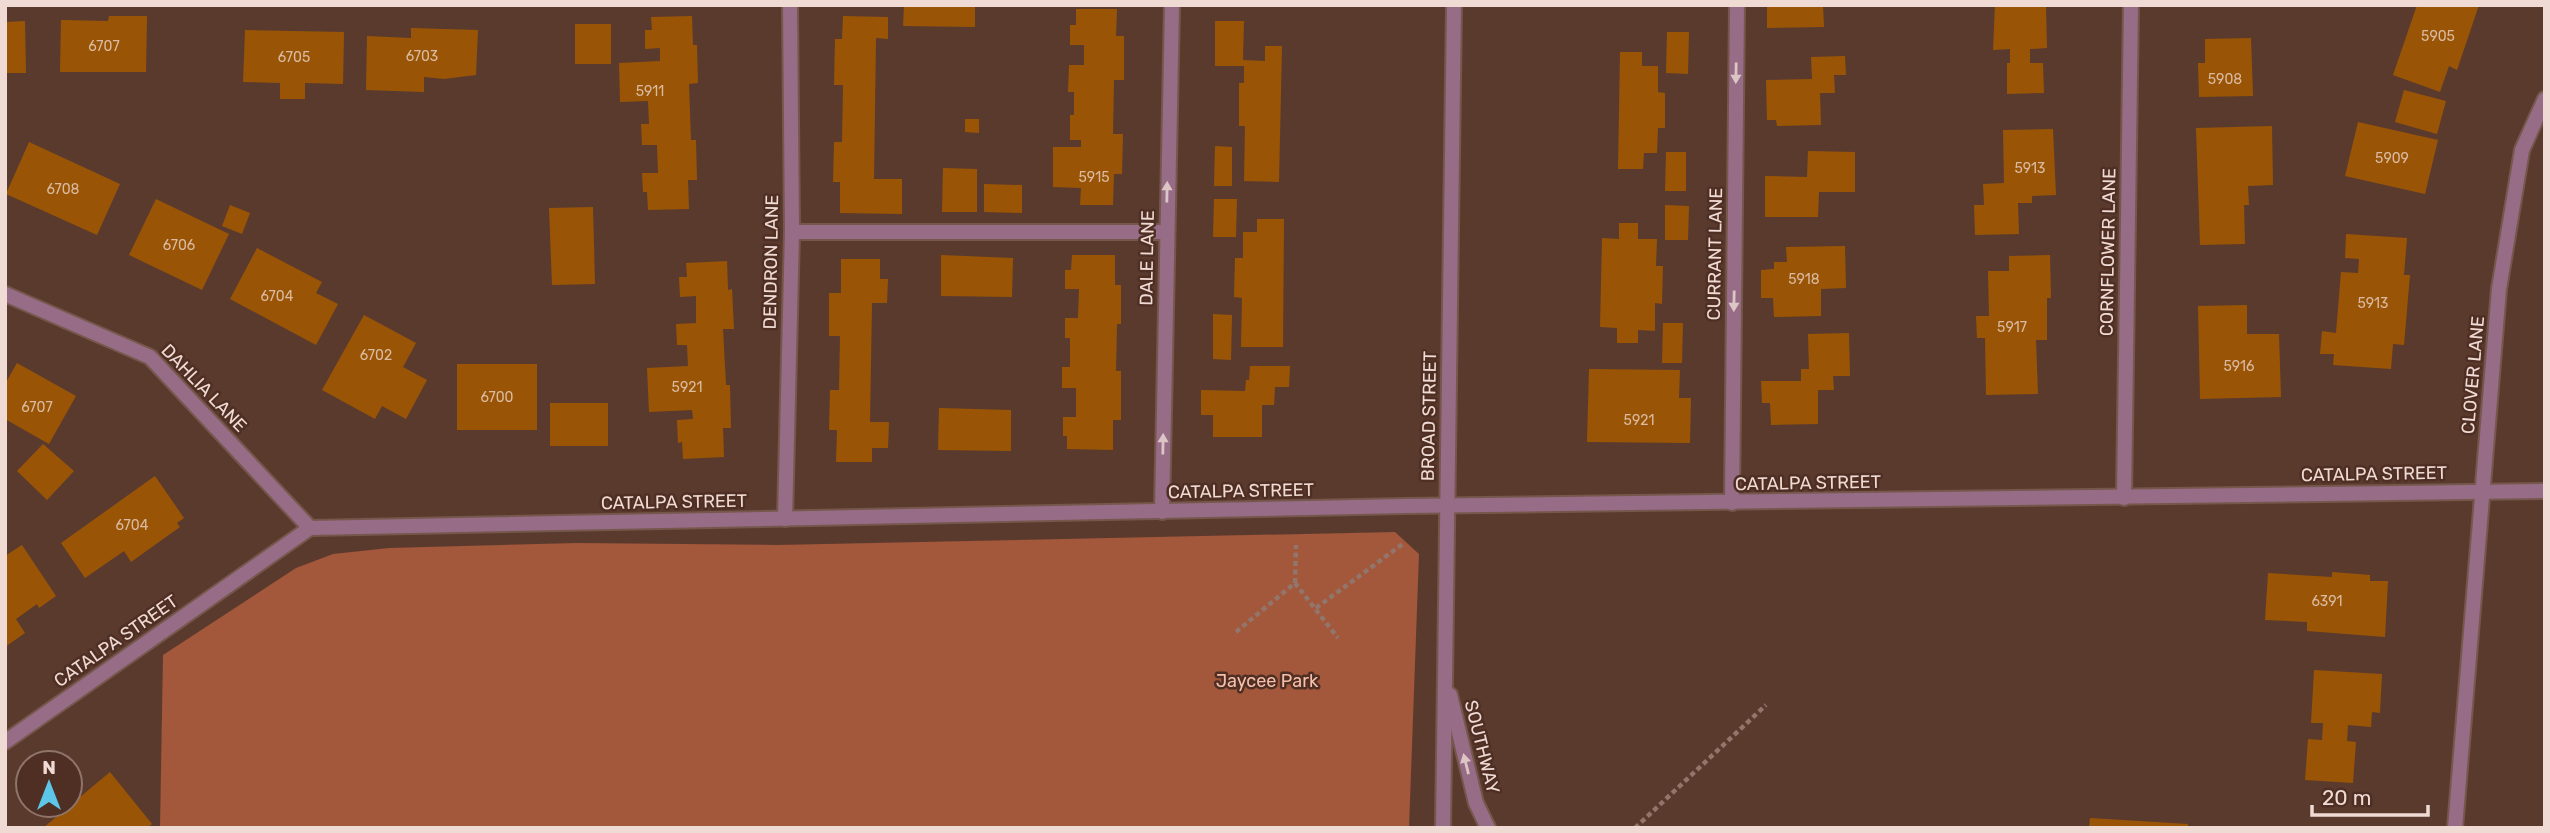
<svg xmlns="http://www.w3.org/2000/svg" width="2550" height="833" font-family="Rubik,sans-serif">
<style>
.green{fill:#a3573b}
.building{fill:#995505}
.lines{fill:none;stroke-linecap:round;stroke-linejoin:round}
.service-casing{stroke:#76574c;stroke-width:18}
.minor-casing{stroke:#76574c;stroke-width:18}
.path{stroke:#92756b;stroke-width:4.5;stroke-dasharray:5 3.5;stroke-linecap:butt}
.service{stroke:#976c87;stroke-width:14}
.minor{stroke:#976c87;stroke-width:14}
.oneway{fill:#dec5c5}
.labels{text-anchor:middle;stroke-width:5;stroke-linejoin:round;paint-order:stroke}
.number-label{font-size:14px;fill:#dabaa0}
.street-label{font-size:18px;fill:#f0dbd4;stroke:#4f2f24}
.park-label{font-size:18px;fill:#f7beaa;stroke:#4f2f24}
</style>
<rect width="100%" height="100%" fill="#5b3a2e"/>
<path class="green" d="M1395 532 1419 554 1409 828H160L163 655 296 568 333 554 389 548 577 543 777 545Z"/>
<g class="building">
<path d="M904 5H975V27L903 26Z"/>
<path d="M1767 5H1823L1824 27 1767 28Z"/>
<path d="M1995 5H2046L2047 48 2030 49V63H2043L2044 93 2007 94V63H2010V49L1993 50Z"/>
<path d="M2417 5H2479L2457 70 2449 66 2440 92 2393 75Z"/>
<path d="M1076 9H1117L1116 36H1124V80H1114L1113 134H1123L1122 174H1114L1113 205H1080L1081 188 1053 187V147H1081V140H1070V115H1074V92H1068L1069 65H1084V45H1070V25H1076Z"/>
<path d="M109 16H147L146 72H60L61 20 108 21Z"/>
<path d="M692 16 693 45H697L698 83 689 84 691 140H696L697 180H688L689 209 648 210 647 192H643L642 173H658L657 145H642L641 124H649L648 101 620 102 619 63 660 61V48L645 49V30H652L651 17Z"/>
<path d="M843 16 888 17V39L876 38 874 179H902V214L840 213V182H833L834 142H842L843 85H834L835 39H842Z"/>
<path d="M25 21 26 73H5V22Z"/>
<path d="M1215 21H1244L1243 60 1265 61V46H1282L1279 182 1244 181 1245 126H1239V83H1244V66H1215Z"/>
<rect x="575" y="24" width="36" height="40"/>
<path d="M411 28 478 30 476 75 444 79 424 77V92L366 90 367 36 411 38Z"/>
<path d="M245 30 344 32 343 84 305 83V99H280V83L243 82Z"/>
<path d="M1667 32H1689L1688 74 1666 73Z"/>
<path d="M2251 38 2253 96 2199 97 2198 63H2205V39Z"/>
<path d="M1620 52H1642V66H1658V92L1665 93V128H1658L1657 153H1644L1643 169H1618Z"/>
<path d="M1845 56 1846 75H1834L1835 93H1820L1821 125 1777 126 1776 120H1767L1766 80 1812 79 1811 57Z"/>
<path d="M2404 90 2446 101 2437 134 2395 122Z"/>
<path d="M965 119H979V133L965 132Z"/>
<path d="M2358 122 2438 140 2425 194 2345 176Z"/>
<path d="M2272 126 2273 185 2248 186 2249 205H2244L2245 244 2200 245 2196 128Z"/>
<path d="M2053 129 2056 195 2032 196V203H2018L2019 234 1975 235 1974 205H1984L1983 184 2004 183 2003 130Z"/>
<path d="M29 142 120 184 97 235 6 194Z"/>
<path d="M1215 146 1232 147V186H1214Z"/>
<path d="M1808 151 1855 152V192H1819L1818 217H1765V176L1807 177Z"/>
<path d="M1666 152H1686V191H1665Z"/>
<path d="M943 168 977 169V212H942Z"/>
<path d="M984 184 1022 185V213L984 212Z"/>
<path d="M156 199 229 234 202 290 129 255Z"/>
<path d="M1214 199H1237L1236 237H1213Z"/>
<path d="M230 205 250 213 242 234 222 226Z"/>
<path d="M1665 205 1689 206 1688 240H1665Z"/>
<path d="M593 207 595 284 552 285 549 208Z"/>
<path d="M1257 219H1284L1283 347H1241L1242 298 1234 297 1235 258H1243V232H1257Z"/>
<path d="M1619 223H1638V239H1657L1656 266H1663L1662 304 1655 303V331L1638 330V343H1617V328L1600 327 1602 238 1619 239Z"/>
<path d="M2346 234 2407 238 2404 275H2410L2404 345 2393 344 2391 369 2333 365 2334 354H2320L2322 331 2336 333 2341 272 2358 273 2359 259 2345 258Z"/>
<path d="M1845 246 1846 288 1821 289V316L1774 317 1773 298H1761V270L1774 269V262H1787L1786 247Z"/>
<path d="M257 248 322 282 316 293 338 304 316 345 230 299Z"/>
<path d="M941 255 1013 258 1012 297 941 296Z"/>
<path d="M1072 255H1115V285H1121V324H1117L1116 371H1121V420H1113V450L1067 449V436H1063V417H1076V388H1062V367H1070V338H1065V318H1078L1079 289H1065V270H1071Z"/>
<path d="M2050 255 2051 298H2047V340H2036L2038 394 1986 395 1985 338H1977L1976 316H1989L1988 271H2009V256Z"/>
<path d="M841 259H880V279H888L887 303H872L870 422H889L888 448H872V462H836L837 430H829L830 390H839L840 336H829V293H841Z"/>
<path d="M727 261 728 290 732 289 734 329H723L726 385H730L731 428H723L724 457 683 459 682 442 678 443 677 420 693 419 692 410 649 412 647 368 688 366 687 345H677L676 324 696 323V296L680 297 679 277H687L686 263Z"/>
<path d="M2247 305V334H2279L2281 397 2200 399 2198 306Z"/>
<path d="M1213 314 1232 315 1231 360 1213 359Z"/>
<path d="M364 315 416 343 403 367 427 380 406 419 382 406 375 419 322 390Z"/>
<path d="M1663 323H1683L1682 363H1662Z"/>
<path d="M1849 333 1850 376H1833L1834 390H1818V424L1771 425 1770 403H1762L1761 381H1801V369H1809L1808 334Z"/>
<path d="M17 363 76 396 49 444 5 419V384Z"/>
<rect x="457" y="364" width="80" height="66"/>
<path d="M1250 366H1290L1289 387H1275L1274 405H1262V437H1213V415H1201V390L1245 391 1246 380H1249Z"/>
<path d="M1589 369 1680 370 1679 398H1691L1690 443 1587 442Z"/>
<rect x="550" y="403" width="58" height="43"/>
<path d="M939 408 1011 410V451L938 450Z"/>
<path d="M43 444 74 471 47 500 17 471Z"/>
<path d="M155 476 184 518 177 523 180 527 131 562 124 551 85 578 61 543Z"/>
<path d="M22 545 56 596 39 608 37 604 16 619 25 633 5 647V556Z"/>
<path d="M2332 572 2370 575V581H2388L2385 637 2307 631V622L2265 620 2268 573 2332 577Z"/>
<path d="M2314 670 2382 674 2380 713 2372 712 2371 727 2348 725 2347 741 2356 742 2353 783 2305 780 2308 739 2322 740 2323 723H2311Z"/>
<path d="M110 772 152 824 147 828H43Z"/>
<path d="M2090 818 2188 824V828H2089Z"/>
</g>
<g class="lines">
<g class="service-casing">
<path id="service" d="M792 232H1166"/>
</g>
<g class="minor-casing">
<g id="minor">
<path d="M5 294 150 357 310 528"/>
<path d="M2124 498 2131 5"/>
<path d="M1732 503 1737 5"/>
<path d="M1162 512 1172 5"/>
<path d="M785 519 792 232 790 5"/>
<path d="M1450 695 1476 803 1488 828"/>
<path d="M5 742 310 528 1405 506 2545 491"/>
<path d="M1443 828 1454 5"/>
<path d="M2455 828 2499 289 2522 150 2545 99"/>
</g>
</g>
<g class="path">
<path d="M1295 583 1296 545"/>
<path d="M1316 608 1404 543"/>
<path d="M1236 632 1295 583 1338 638"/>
<path d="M1635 828 1766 705"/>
</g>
<use href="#service" class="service"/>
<use href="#minor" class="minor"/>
</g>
<defs><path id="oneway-solid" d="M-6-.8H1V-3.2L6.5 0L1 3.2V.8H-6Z" transform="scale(1.75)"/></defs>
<g class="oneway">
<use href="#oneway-solid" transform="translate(1736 73) rotate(91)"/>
<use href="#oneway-solid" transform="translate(1167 192) rotate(-89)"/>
<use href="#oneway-solid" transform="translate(1734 301) rotate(91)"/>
<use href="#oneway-solid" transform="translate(1163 444) rotate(-89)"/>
<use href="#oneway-solid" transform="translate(1466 764) rotate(-104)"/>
</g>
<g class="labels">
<g class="number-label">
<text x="2438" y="41">5905</text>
<text x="104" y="51">6707</text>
<text x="422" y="61">6703</text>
<text x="294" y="62">6705</text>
<text x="2225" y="84">5908</text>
<text x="650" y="96">5911</text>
<text x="2392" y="163">5909</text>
<text x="2030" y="173">5913</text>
<text x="1094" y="182">5915</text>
<text x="63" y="194">6708</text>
<text x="179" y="250">6706</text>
<text x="1804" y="284">5918</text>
<text x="277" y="301">6704</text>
<text x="2373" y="308">5913</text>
<text x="2012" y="332">5917</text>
<text x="376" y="360">6702</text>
<text x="2239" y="371">5916</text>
<text x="687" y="392">5921</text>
<text x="497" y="402">6700</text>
<text x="37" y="412">6707</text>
<text x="1639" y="425">5921</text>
<text x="132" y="530">6704</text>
<text x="2327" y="606">6391</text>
</g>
<g class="street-label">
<text transform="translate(2108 252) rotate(-89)" y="6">CORNFLOWER LANE</text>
<text transform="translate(1715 254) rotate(-89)" y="6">CURRANT LANE</text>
<text transform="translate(1147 258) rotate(-89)" y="6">DALE LANE</text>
<text transform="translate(771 262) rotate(-89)" y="6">DENDRON LANE</text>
<text transform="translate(2473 375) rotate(-85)" y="6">CLOVER LANE</text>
<text transform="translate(204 388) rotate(46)" y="6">DAHLIA LANE</text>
<text transform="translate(1429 416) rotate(-89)" y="6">BROAD STREET</text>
<text transform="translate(2374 474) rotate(-1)" y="6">CATALPA STREET</text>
<text transform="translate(1808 483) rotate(-1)" y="6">CATALPA STREET</text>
<text transform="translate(1241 491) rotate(-1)" y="6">CATALPA STREET</text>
<text transform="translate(674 502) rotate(-1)" y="6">CATALPA STREET</text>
<text transform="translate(116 641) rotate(-35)" y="6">CATALPA STREET</text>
<text transform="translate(1482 747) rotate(76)" y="6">SOUTHWAY</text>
</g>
<g class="park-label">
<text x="1267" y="687">Jaycee Park</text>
</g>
</g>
<rect width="2550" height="833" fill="none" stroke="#f0dbd4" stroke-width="14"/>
<g transform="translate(49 784)"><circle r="33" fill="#4f2f24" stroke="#8f746a" stroke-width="2"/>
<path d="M0-5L12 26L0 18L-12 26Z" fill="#5cc7e8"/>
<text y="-10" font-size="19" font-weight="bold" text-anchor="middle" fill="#f0dbd4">N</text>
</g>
<path d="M2312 805v10h116v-10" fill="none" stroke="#f0dbd4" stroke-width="3.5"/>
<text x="2322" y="805" font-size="21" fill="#f0dbd4" stroke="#4f2f24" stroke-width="5" paint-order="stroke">20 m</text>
</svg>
